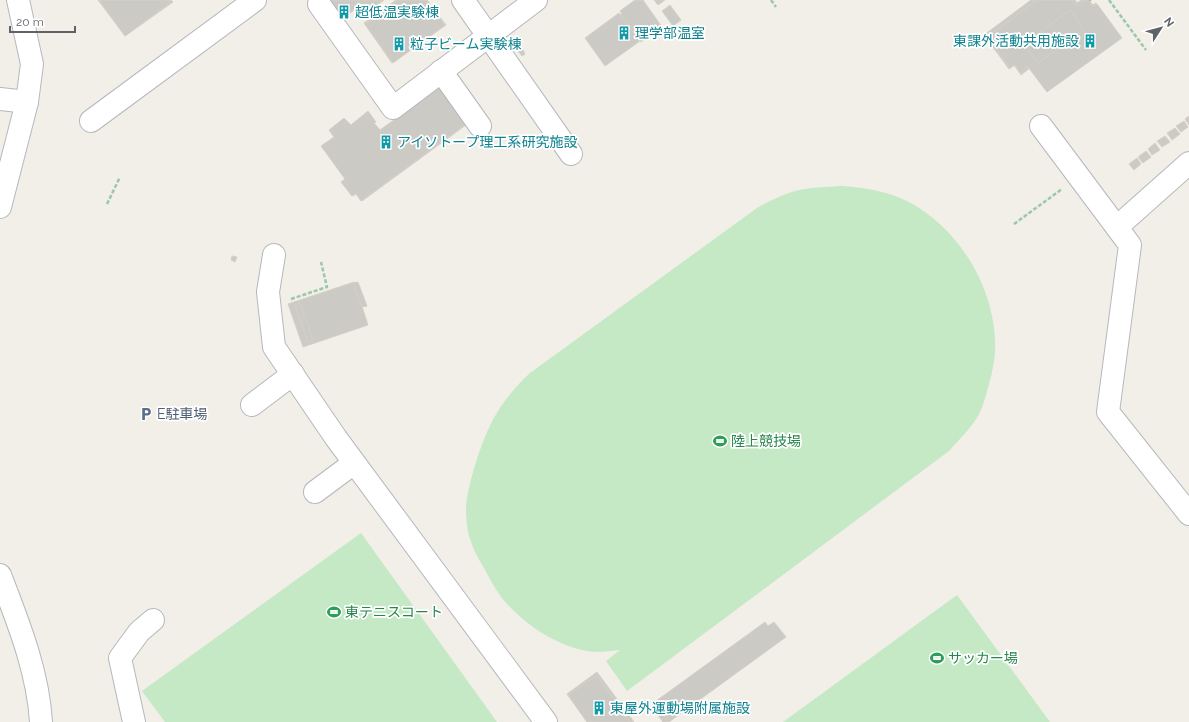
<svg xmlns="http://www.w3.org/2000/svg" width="1189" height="722" font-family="Raleway,'Noto Sans JP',sans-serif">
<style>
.green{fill:#c5e8c5}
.building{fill:#cccac5;stroke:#d6d1c6;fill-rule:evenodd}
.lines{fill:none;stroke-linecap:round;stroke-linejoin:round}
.minor-casing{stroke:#b5b8bc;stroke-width:24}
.path{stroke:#9cc7a9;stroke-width:2.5;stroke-dasharray:4 2;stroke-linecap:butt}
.minor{stroke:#fff;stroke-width:22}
.labels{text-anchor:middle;stroke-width:3.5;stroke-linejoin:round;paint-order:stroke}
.culture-label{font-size:14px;fill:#0d838f;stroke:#fff;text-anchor:start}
.service-label{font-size:14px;fill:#4e5e75;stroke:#fff;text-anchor:start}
.leisure-label{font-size:14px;fill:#27864d;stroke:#fff;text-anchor:start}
</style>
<rect width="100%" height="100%" fill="#f1efe8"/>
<g class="green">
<path d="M842 186C866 188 888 191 909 202 958 228 993 285 995 340 996 357 992 375 987 391 985 399 982 409 978 416 972 427 957 442 949 451L627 691 606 661 620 650C609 651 598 653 587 651 558 646 529 627 509 606 498 595 491 581 484 568 477 557 471 544 468 532 467 525 466 517 466 510 466 498 470 484 473 472 486 429 497 404 530 373L757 208C769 201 782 195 795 191 810 187 827 187 842 186Z"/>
<path d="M361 533 497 722H165L142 691Z"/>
<path d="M957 595 1050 722H783Z"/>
</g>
<g class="building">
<path d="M98 0H171L173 2 125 36Z"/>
<path d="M99 0H169L171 2 125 36Z"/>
<path d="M328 0H384L363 16 357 8 342 19Z"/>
<path d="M329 0H383L362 16 356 8 342 18Z"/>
<path d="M396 0H427L446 25 392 63 364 23Z"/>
<path d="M398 0H427L445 25 393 63 365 24Z"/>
<path d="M635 0H643L662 27 641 42 639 40 605 64 587 39 622 14 620 11Z"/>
<path d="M654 0H665L658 5Z"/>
<path d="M1031 0H1075L1077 3 1081 0H1089L1093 5 1096 3 1120 36 1047 90 1031 67 1021 75 1014 65 1009 69 984 35ZM1069 8 1084 28 1037 62 1026 47 1022 50 1018 45Z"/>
<path d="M1037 0H1072L1077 6 1086 0H1089L1093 7 1097 4 1122 38 1047 92 1028 67 1020 73 1015 65 1010 68 987 37Z"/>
<path d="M670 5 681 20 673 26 662 11Z"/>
<path d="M1070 10 1084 30 1038 63 1023 44Z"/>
<path d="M619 13 640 41 605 66 585 38Z"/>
<path d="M522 48 525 54 522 56 518 51Z"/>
<path d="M443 85 470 122 362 201 357 193 352 196 342 182 346 179 322 146 335 137 330 131 345 120 350 126 368 112 375 123 374 124 379 131Z"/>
<path d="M442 86 470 121 361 201 356 194 352 196 341 182 345 179 321 146 334 137 329 130 344 118 351 125 368 111 376 122 374 123 380 130Z"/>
<path d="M1189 116V125L1185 119Z"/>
<path d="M1184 121 1188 127 1181 132 1176 126Z"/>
<path d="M1175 128 1180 134 1172 140 1167 133Z"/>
<path d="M1165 136 1170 142 1162 147 1157 141Z"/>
<path d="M1155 143 1160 150 1152 155 1148 149Z"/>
<path d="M1146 151 1151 157 1143 163 1138 157Z"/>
<path d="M1137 158 1141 164 1134 170 1129 164Z"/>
<path d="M232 256 237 257 235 262 231 260Z"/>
<path d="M354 282 368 325 303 347 288 304Z"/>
<path d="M358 282 367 306 362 307 353 283Z"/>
<path d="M300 303 313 340 308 342 295 305Z"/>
<path d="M765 622 768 626 774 622 786 637 669 722H663L654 710 659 706 656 701Z"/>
<path d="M597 672 634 722H587L567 694Z"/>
<path d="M597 675 630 722H587L568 695Z"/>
</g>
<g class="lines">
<g class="minor-casing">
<g id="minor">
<path d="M463 0 571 154"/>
<path d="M319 4 393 108 536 0"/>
<path d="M441 71 480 126"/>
<path d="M0 99 27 102"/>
<path d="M91 121 255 0"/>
<path d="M1041 126 1130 245 1108 412 1189 514"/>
<path d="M0 207 27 102 32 64 18 0"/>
<path d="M1117 227 1189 163"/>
<path d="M274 255 268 292 274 347 336 438 546 722"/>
<path d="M252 405 293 374"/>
<path d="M315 492 354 463"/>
<path d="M0 575C18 622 38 671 41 722"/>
<path d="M134 722 120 658 139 632 153 620"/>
</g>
</g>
<g class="path">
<path d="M771 0 776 7"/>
<path d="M1109 0 1146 50"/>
<path d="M1090 1V0"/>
<path d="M107 204 120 177"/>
<path d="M1014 224 1062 189"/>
<path d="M291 299 327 287 321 262"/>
</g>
<use href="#minor" class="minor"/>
</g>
<defs>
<g id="building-bare" transform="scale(1.08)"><path d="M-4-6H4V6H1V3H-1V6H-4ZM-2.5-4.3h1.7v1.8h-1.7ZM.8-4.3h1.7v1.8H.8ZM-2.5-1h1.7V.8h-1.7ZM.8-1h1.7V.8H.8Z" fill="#0f9aa8" stroke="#fff" stroke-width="2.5" paint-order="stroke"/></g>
<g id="parking-bare" transform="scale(1.08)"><path d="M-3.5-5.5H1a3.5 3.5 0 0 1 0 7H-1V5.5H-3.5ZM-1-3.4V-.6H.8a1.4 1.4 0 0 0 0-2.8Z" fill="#5c6f8a" stroke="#fff" stroke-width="2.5" paint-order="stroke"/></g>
<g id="stadium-bare" transform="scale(1.08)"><path d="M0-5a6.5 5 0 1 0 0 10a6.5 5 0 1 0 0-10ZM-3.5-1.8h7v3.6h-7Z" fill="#2e9e5b" stroke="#fff" stroke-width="2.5" paint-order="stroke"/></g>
</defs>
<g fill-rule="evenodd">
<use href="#building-bare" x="344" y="12"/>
<use href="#building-bare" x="624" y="33"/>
<use href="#building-bare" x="1090" y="41"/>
<use href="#building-bare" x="399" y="44"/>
<use href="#building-bare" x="386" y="142"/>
<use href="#parking-bare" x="146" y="414"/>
<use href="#stadium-bare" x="720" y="441"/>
<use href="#stadium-bare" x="334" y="612"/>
<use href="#stadium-bare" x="937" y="658"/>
<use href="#building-bare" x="599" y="708"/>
</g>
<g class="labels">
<g class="culture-label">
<text x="355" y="17">超低温実験棟</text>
<text x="635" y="38">理学部温室</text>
<text x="1079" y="46" text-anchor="end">東課外活動共用施設</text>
<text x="410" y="49">粒子ビーム実験棟</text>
<text x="397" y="147">アイソトープ理工系研究施設</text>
<text x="610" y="713">東屋外運動場附属施設</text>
</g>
<g class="service-label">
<text x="157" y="419">E駐車場</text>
</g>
<g class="leisure-label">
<text x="731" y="446">陸上競技場</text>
<text x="345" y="617">東テニスコート</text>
<text x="948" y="663">サッカー場</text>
</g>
</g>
<g transform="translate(1161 28) rotate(54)" stroke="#ffffff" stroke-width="3" paint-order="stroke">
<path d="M0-3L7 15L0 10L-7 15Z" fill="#5f6368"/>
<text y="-6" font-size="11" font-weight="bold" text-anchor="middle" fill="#5f6368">N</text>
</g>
<path d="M10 26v6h65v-6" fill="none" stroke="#5f6368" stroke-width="2"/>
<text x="16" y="26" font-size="12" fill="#5f6368" stroke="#ffffff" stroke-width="3" paint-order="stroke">20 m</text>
</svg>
